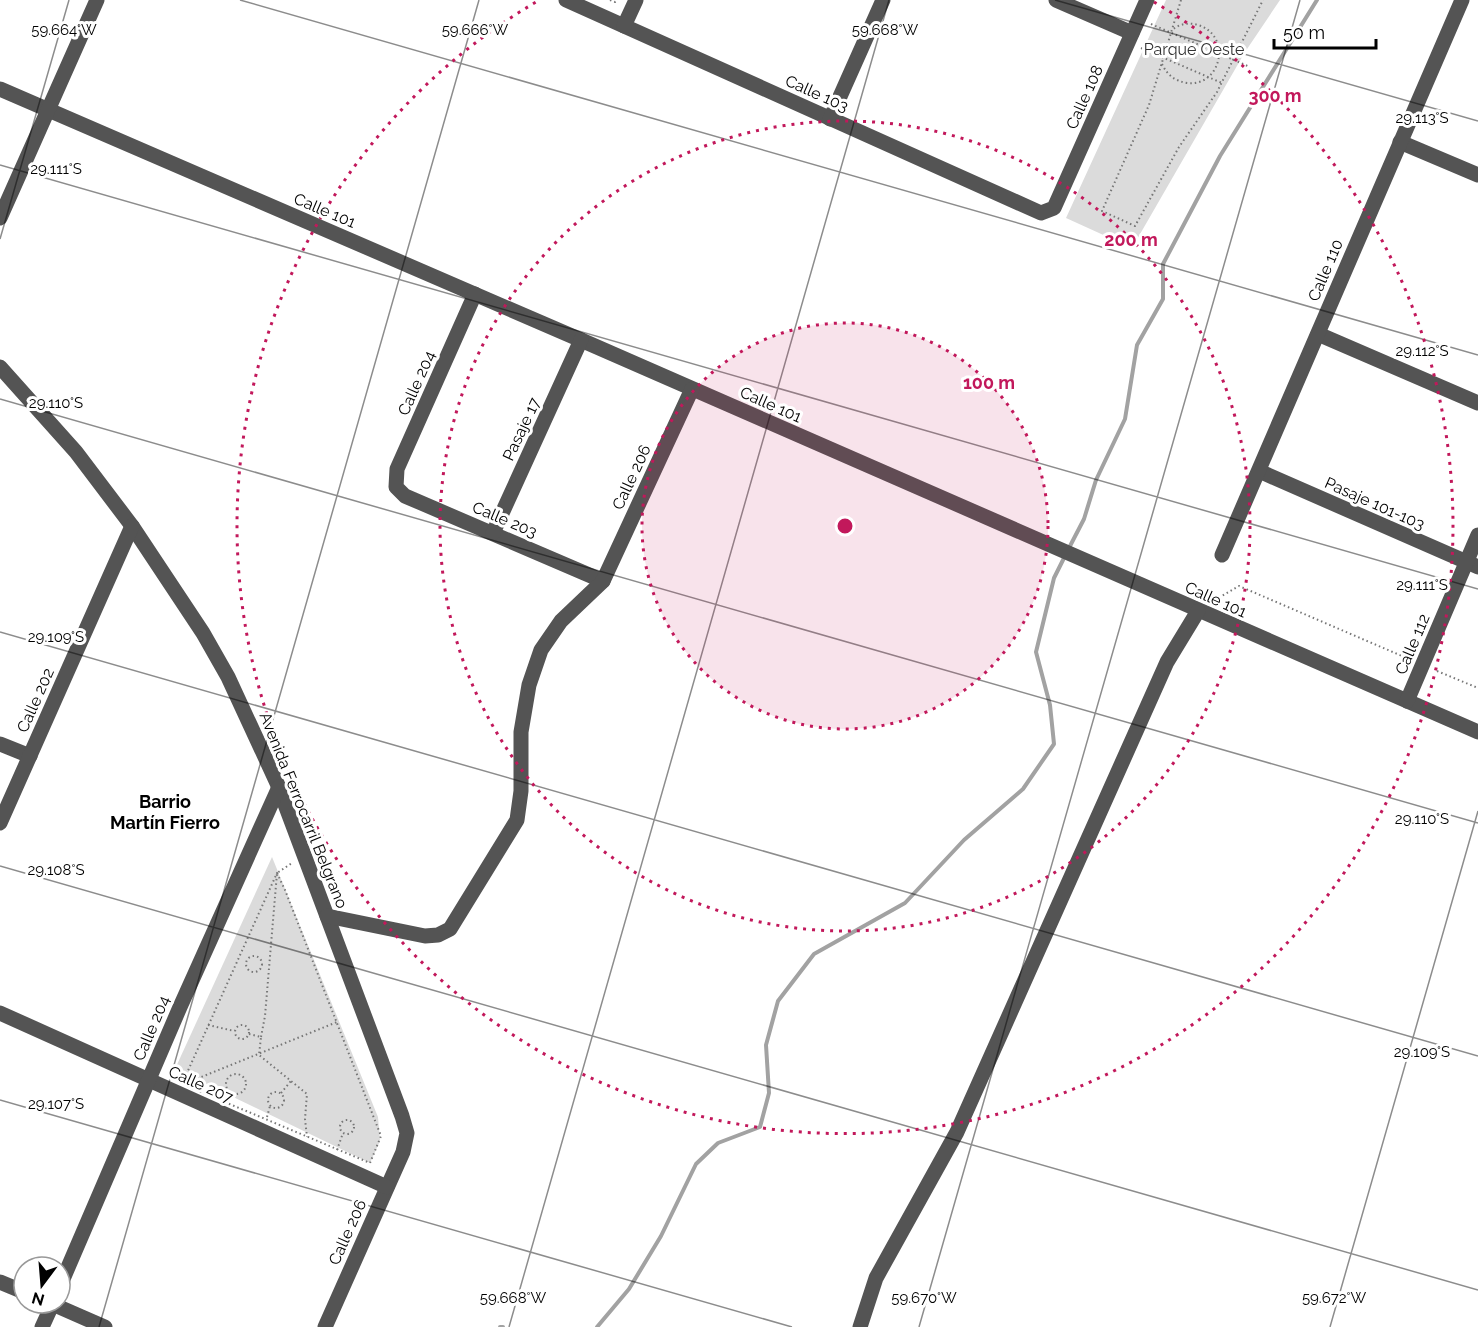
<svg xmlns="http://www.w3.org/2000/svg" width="1478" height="1327" font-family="Raleway,sans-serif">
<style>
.green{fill:#dbdbdb}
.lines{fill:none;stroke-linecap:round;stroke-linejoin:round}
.stream{stroke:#a2a2a2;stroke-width:4}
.path{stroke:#767676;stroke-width:2;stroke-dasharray:1.5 3;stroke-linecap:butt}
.minor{stroke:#545454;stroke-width:15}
.ticks{fill:none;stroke:#000;stroke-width:1.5;stroke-opacity:0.45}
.ring{fill:none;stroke:#c2185b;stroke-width:3;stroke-dasharray:3 6}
.labels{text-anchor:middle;stroke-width:6;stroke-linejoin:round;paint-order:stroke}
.park-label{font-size:16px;fill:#323232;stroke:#fff}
.street-label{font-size:16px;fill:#000;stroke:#fff}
.neighbourhood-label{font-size:18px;font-weight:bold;fill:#000;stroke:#fff}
.ticks-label{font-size:15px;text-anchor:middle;fill:#000;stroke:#fff;stroke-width:6;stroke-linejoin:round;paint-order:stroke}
.centre{fill:#c2185b;stroke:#fff;stroke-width:3}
.ring-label{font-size:18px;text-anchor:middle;font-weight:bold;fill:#c2185b;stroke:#fff;stroke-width:6;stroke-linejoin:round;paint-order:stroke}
</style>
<rect width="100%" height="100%" fill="#fff"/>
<g class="green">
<path d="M1166 0H1280L1245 52 1132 248 1066 218Z"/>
<path d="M272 857 378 1117 380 1141 370 1163 175 1069Z"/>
</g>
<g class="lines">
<g class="stream">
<path d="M1069 548 1084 519 1096 480 1125 419 1137 345 1163 299V264L1220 156 1317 0"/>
<path d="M500 1327H503"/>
<path d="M597 1327 629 1289 661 1236 696 1164 718 1143 760 1127 769 1093 766 1045 778 1001 814 954 905 903 964 840 1023 789 1054 744 1050 705 1036 652 1054 578 1066 554"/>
</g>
<g class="path">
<path d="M610 0 615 2 616 0"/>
<path d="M1181 0 1149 105 1102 211 1135 226 1179 147 1217 92 1263 0"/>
<path d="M1151 24 1250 67"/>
<path d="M1141 48 1222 83"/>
<path d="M1162 64C1167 75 1175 81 1187 83 1222 87 1232 35 1198 25 1189 22 1179 24 1172 30"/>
<path d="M1215 600 1239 586 1409 659"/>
<path d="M1437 671 1478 688"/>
<path d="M277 873 285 890 381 1136 370 1163 182 1084Z"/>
<circle cx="254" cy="964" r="8"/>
<circle cx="242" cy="1032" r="7"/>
<path d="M208 1025 234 1031"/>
<path d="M249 1034 261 1037 259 1055 307 1094 305 1119 307 1137"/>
<path d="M261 1037 265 1016 277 873 292 863"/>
<circle cx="236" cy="1084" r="10"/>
<path d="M189 1082 337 1022"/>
<circle cx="276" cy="1100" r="8"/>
<path d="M281 1093 291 1081"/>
<path d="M267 1117 270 1106"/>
<circle cx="347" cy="1127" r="7"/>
<path d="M337 1150 343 1133"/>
</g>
<g class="minor">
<path d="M566 0 1041 213 1054 208 1147 0"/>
<path d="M1056 0 1132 33"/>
<path d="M624 26 636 0"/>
<path d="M0 89 581 340 1478 732"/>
<path d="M830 119 883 0"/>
<path d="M1400 142 1478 175"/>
<path d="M0 218 97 0"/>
<path d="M475 294 397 469 396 487 405 496 603 581"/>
<path d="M1318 334 1478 403"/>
<path d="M0 367 76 452 132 526 203 633 228 677 277 783 402 1116 407 1133 403 1152 325 1327"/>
<path d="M1259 471 1478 567"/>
<path d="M493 533 581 340"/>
<path d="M1222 555 1462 0"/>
<path d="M1407 701 1478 535"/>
<path d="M0 744 30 756"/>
<path d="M0 823 132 526"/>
<path d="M327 916 425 936 438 935 450 929 517 820 521 791V732L529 685 541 650 561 621 603 581 692 389"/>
<path d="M0 1013 387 1187"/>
<path d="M0 1282 24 1292"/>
<path d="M60 1286 180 1007 279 787"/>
<path d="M50 1303 105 1327"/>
<path d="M42 1327 53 1303"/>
<path d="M860 1327 876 1278 957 1132 1167 662 1198 611"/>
</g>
</g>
<path class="ticks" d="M240 0 1478 355M1055 0 1478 121M0 165 1478 589M0 239 69 0M0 399 1478 823M0 632 1478 1056M0 866 1478 1290M0 1100 792 1327M99 1327 479 0M509 1327 889 0M919 1327 1300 0M1330 1327 1478 811"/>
<circle cx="845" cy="526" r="203" fill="#c2185b" fill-opacity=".12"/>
<g class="ring">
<circle cx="845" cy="526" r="203"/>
<circle cx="845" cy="526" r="405"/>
<path d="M1154 2A608 608 0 1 1 536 2"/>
</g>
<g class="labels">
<g class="park-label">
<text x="1194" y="55">Parque Oeste</text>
</g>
<g class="street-label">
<text transform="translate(817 93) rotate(24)" y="6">Calle 103</text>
<text transform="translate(1084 97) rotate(-66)" y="6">Calle 108</text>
<text transform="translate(325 210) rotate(23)" y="6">Calle 101</text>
<text transform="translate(1325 270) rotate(-67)" y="6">Calle 110</text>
<text transform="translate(416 383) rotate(-66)" y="6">Calle 204</text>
<text transform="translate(771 404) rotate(24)" y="6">Calle 101</text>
<text transform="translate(521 429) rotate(-65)" y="6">Pasaje 17</text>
<text transform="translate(631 477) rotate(-65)" y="6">Calle 206</text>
<text transform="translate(1375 503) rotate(24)" y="6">Pasaje 101-103</text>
<text transform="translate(505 519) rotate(23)" y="6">Calle 203</text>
<text transform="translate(1216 599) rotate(24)" y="6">Calle 101</text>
<text transform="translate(1412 644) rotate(-67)" y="6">Calle 112</text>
<text transform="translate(35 700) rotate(-66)" y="6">Calle 202</text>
<text transform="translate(304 810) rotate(68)" y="6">Avenida Ferrocarril Belgrano</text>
<text transform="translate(151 1028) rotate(-67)" y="6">Calle 204</text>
<text transform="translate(201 1084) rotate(24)" y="6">Calle 207</text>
<text transform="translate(347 1232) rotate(-66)" y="6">Calle 206</text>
</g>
<g class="neighbourhood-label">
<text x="165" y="808">Barrio<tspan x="165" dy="21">Martín Fierro</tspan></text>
</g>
</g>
<g class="ticks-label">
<text x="64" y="35">59.664°W</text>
<text x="475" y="35">59.666°W</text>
<text x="885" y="35">59.668°W</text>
<text x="1422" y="123">29.113°S</text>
<text x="56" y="174">29.111°S</text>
<text x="1422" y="356">29.112°S</text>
<text x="56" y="408">29.110°S</text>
<text x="1422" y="590">29.111°S</text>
<text x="56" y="642">29.109°S</text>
<text x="1422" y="824">29.110°S</text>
<text x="56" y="875">29.108°S</text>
<text x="1422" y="1057">29.109°S</text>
<text x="56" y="1109">29.107°S</text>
<text x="513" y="1303">59.668°W</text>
<text x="924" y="1303">59.670°W</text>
<text x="1334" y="1303">59.672°W</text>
</g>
<circle cx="845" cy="526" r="9" class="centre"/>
<g class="ring-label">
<text x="1275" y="102">300 m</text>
<text x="1131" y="246">200 m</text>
<text x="989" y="389">100 m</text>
</g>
<g transform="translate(42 1285) rotate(196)"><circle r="28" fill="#ffffff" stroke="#999999" stroke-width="1.5"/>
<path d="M0-4.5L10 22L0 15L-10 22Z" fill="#000000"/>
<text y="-9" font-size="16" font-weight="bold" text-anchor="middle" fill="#000000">N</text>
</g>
<path d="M1274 39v9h102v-9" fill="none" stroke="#000000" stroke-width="3"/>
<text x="1283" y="39" font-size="18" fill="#000000" stroke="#ffffff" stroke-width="4.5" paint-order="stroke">50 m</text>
</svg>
